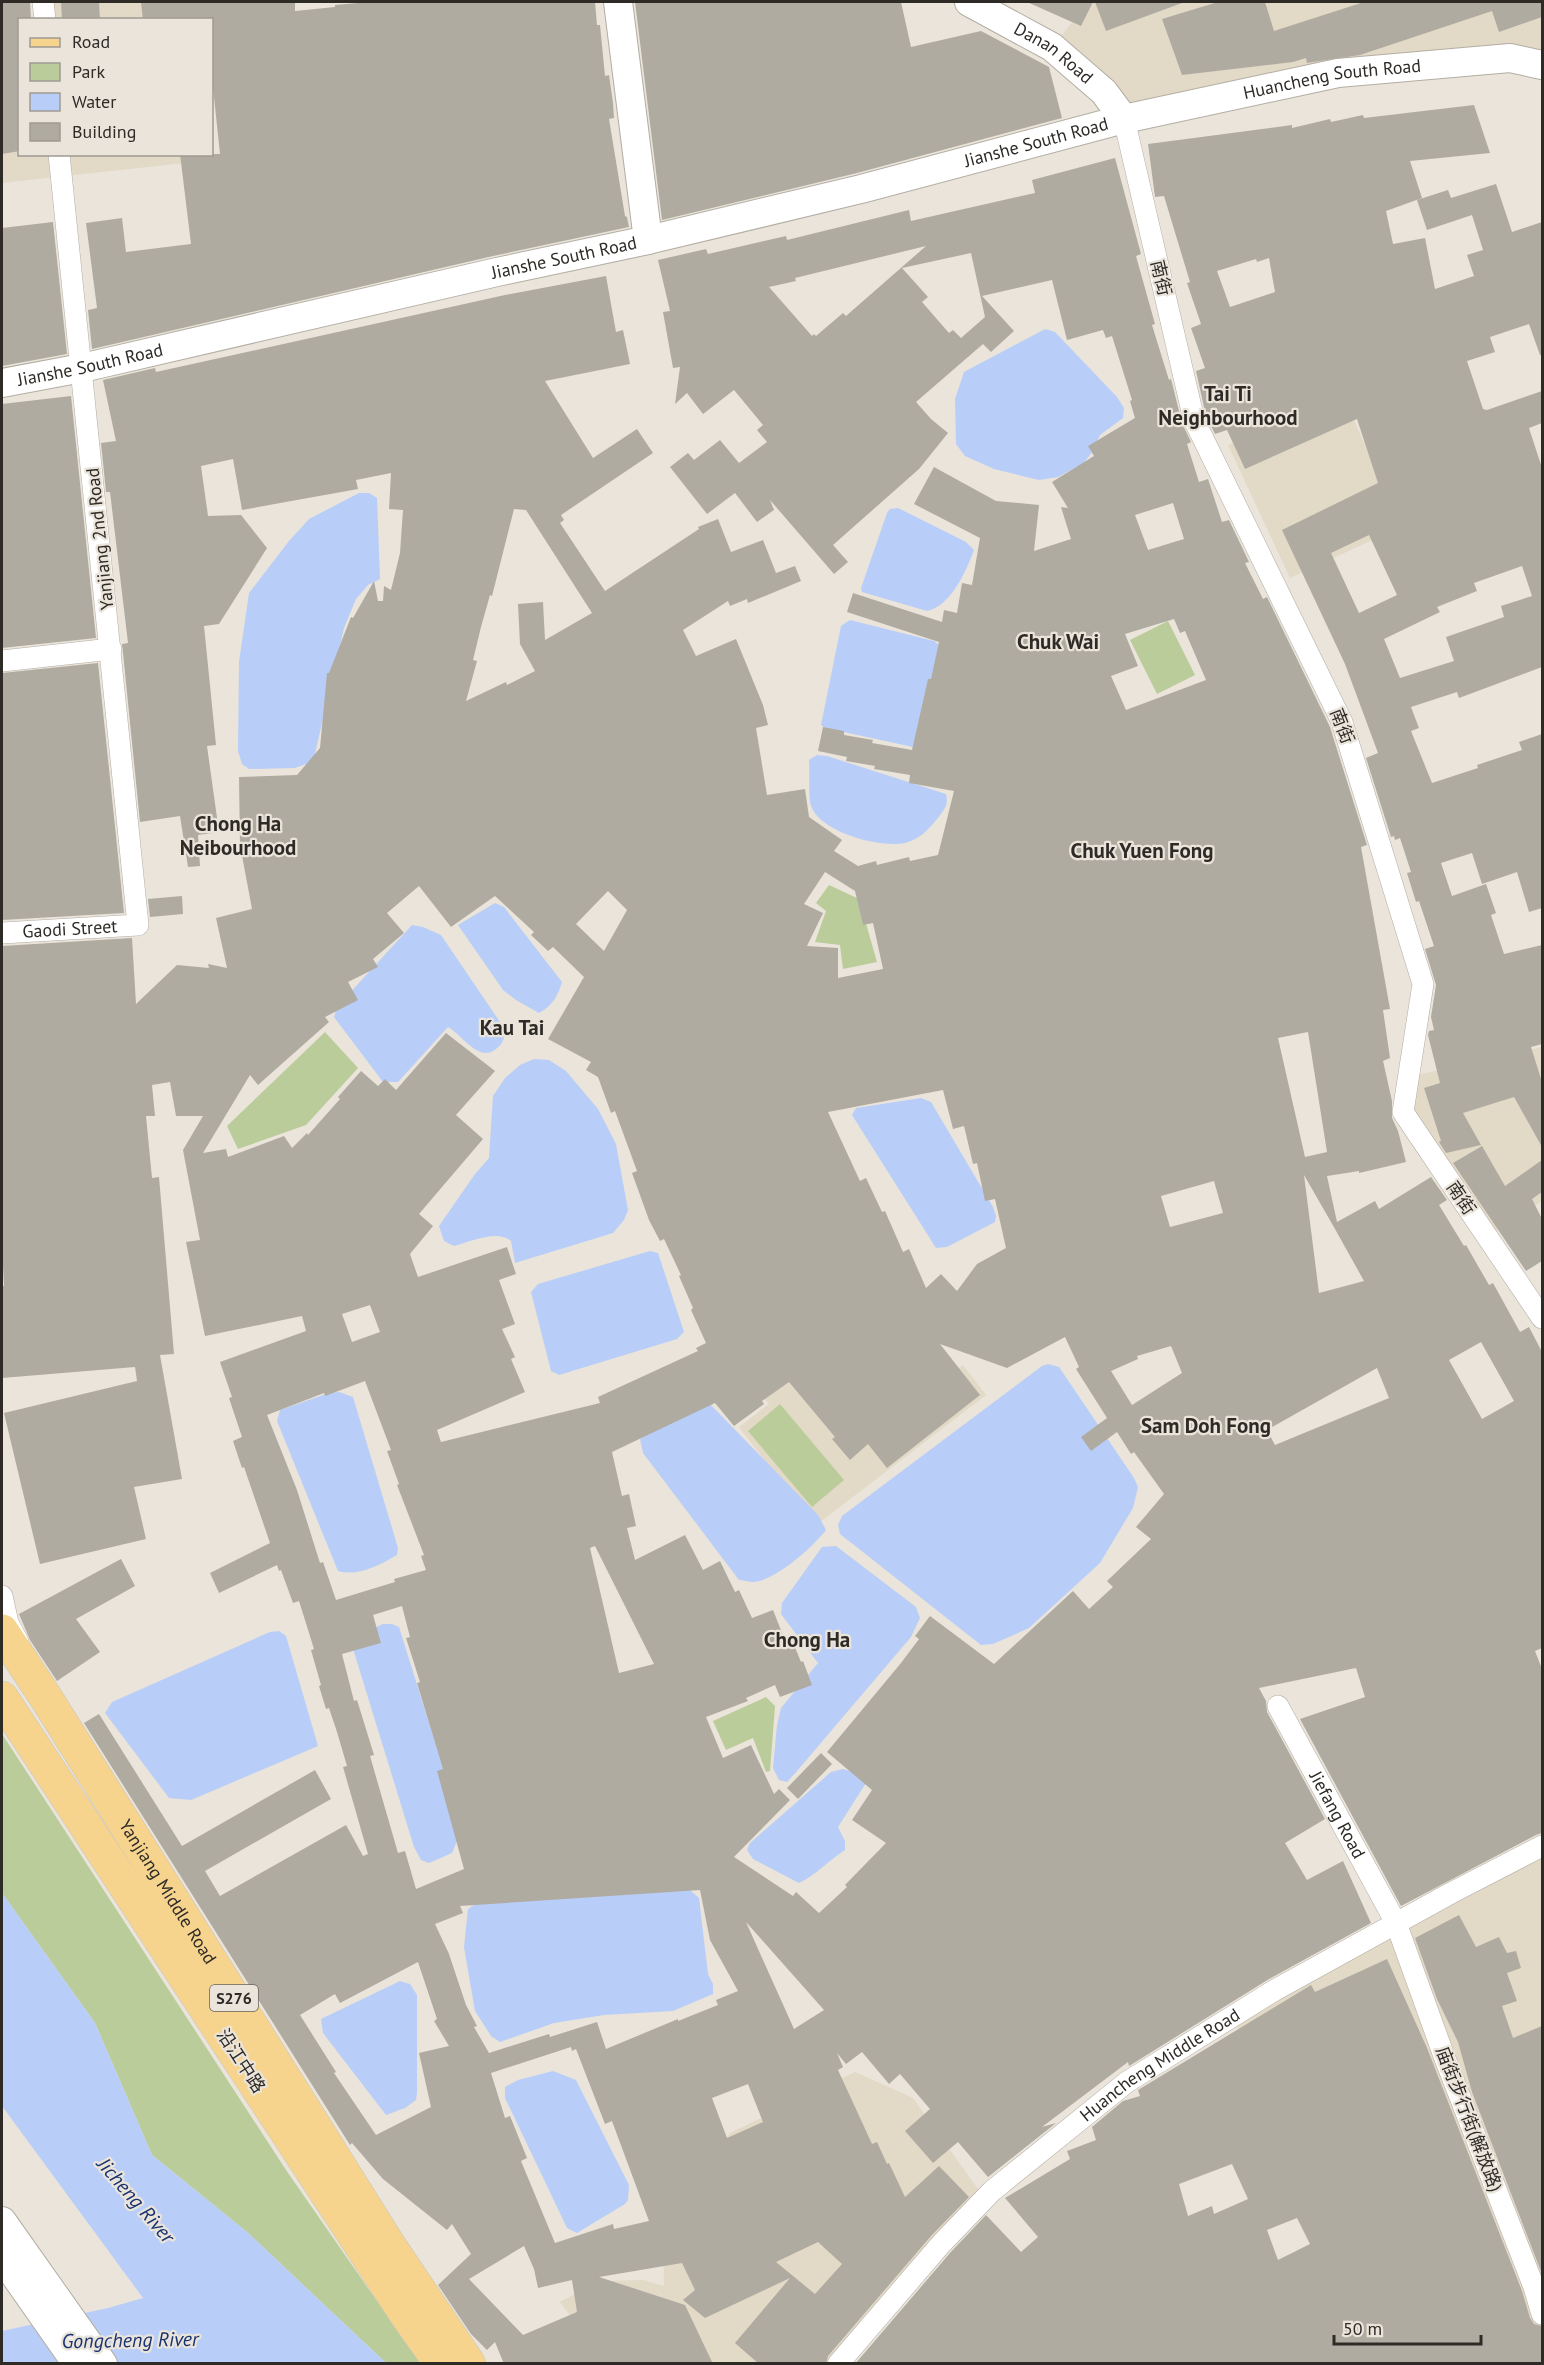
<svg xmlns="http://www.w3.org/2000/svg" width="1544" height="2365" font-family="'PT Sans','Noto Sans SC',sans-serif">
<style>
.built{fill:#e2d9c7}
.green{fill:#bbcc9b}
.water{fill:#b8cef9}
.building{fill:#b0aba1;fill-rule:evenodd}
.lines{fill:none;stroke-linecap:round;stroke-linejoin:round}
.street-casing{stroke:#b3ada3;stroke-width:22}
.secondary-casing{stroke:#b3ada3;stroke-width:30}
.primary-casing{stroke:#c4c4c3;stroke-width:34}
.street{stroke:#fff;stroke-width:21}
.secondary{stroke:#fff;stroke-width:28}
.primary{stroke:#f7d48e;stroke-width:33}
.labels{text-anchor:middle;stroke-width:4.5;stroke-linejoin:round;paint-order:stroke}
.shield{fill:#eae4da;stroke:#66625d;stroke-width:1.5}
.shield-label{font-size:16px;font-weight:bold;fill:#2e2b27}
.street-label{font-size:18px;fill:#2e2b27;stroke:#eae4da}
.water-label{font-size:20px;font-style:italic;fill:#193370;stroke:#eae4da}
.quarter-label{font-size:21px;font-weight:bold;fill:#2e2b27;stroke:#eae4da}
</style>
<rect width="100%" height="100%" fill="#eae4da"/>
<g class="built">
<path d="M43 2H194L196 19H45Z"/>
<path d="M1089 2H1542V65L1510 58 1124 119 1052 47Z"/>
<path d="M19 48 20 154H210L211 160 2 183V50Z"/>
<path d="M1341 393 1403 526 1290 578 1228 445Z"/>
<path d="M1542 1047V1201L1487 1237 1403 1112 1408 1077Z"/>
<path d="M806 1345 875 1433 963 1365 986 1395 815 1526 739 1427 769 1404 754 1385Z"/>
<path d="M1542 1846V2363H1425L1294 2135 1232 2017Z"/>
<path d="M855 2072 913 2098 985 2199 838 2363 722 2364 720 2361 715 2364 596 2363 584 2335 560 2302 599 2281 643 2280 664 2286 663 2218 730 2133Z"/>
</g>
<g class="green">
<path d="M1168 621 1195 675 1157 694 1130 640Z"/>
<path d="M829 885 859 899 877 962 843 969 840 945 815 942 826 911 816 903Z"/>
<path d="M325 1032 358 1068 306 1125 238 1149 227 1126Z"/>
<path d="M780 1404 844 1480 812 1507 748 1431Z"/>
<path d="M766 1697 775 1706 770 1771 766 1772 753 1738 726 1750 713 1721Z"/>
<path d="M2 1734 286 2170 420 2363H386L247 2232 152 2155 95 2023 2 1893Z"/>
</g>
<g class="water">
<path d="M1045 329 1055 332 1117 397 1124 408 1123 418 1100 435 1092 452 1084 463 1058 477 1039 480 994 469 965 456 956 444 955 399 964 372Z"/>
<path d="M359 493H369L377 498 380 579 368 585 356 599 344 628 314 758 309 763 295 768 249 769 242 764 238 751 239 662 249 593 289 541 309 519Z"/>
<path d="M898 508 966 542 974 550C966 571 951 606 927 611L862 592 861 588 887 513 890 509Z"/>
<path d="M850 620 934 641 939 645 942 657 913 747 825 728 821 725 841 626Z"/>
<path d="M817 755 827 756 946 794C949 805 944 810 937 819 928 830 920 839 905 843 880 848 821 833 811 806 808 795 810 772 809 760Z"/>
<path d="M495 903 504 907 562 982C558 996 552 1006 539 1013L516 1000 503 990 458 925Z"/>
<path d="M412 925 423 927 441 935 504 1028C505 1037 504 1043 496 1049 479 1063 462 1035 448 1027L398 1082H383L334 1017 337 1007Z"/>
<path d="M534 1059 549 1060 566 1071 598 1109 616 1144 628 1210 624 1220 613 1233 515 1263 511 1241C497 1229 470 1242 454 1246L444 1241 439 1226 475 1174 489 1158 493 1096 505 1078 520 1065Z"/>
<path d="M921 1098 931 1102 993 1207 996 1216 995 1222 947 1247 936 1248 852 1115 856 1108Z"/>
<path d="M650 1251 658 1253 684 1332 677 1339 559 1375 551 1371 531 1292 538 1284Z"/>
<path d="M1048 1364 1059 1367 1134 1478 1138 1487 1133 1508 1100 1563 1029 1628 993 1644 981 1645 840 1534 838 1525 842 1516 1042 1366Z"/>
<path d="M339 1392 353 1397 398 1548 397 1555C380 1565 357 1577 338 1571L277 1421 280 1410 329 1393Z"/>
<path d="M709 1403 818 1515 826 1530C813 1547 775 1581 753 1582 749 1582 743 1580 739 1580L643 1453 640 1439 696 1404Z"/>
<path d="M836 1546 916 1607 920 1618 911 1637 797 1771 787 1782 779 1780 773 1768 777 1725 781 1708 818 1663 781 1614 782 1603 822 1547Z"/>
<path d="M383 1624H392L399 1627 462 1829 452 1853 429 1863 421 1860 414 1847 354 1652 353 1637Z"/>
<path d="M279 1631 286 1636 318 1746 191 1800 169 1798 105 1713 112 1702 270 1632Z"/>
<path d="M843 1769 854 1772 866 1783 838 1827 845 1841V1850C829 1860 816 1875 799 1883L753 1859 747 1850 750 1843 831 1772Z"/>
<path d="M690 1890 699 1898 708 1974 713 1984V1994L673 2011 604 2015 554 2023 500 2042 491 2036 475 2011 464 1947 468 1909 482 1900Z"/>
<path d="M2 1893 95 2023 152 2155 247 2232 386 2363H2V2331L108 2308 143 2298 2 2106Z"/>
<path d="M400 1981 410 1984 417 1995V2093L416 2100 405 2108 386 2115 323 2033 321 2019Z"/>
<path d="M553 2071 576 2080 629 2185 628 2200 625 2204 577 2233 567 2228 505 2098V2087L518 2080Z"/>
</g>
<g class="building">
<path d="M2 2H30L31 20H20V151L2 154Z"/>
<path d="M61 2H99L100 20H62Z"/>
<path d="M141 2H295V11L335 7V5L369 2H595L597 25H600L605 76 609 75 613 103 614 118 609 119 625 216 627 217 629 227 493 256 92 349 88 310 97 308 86 223 122 218 126 252 191 244 180 154H220L212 78V20H143Z"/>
<path d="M635 2H901L911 47 981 31 1049 67 1062 118 857 173 662 220Z"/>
<path d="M1027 2H1093L1081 26Z"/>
<path d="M1095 2H1182V3L1106 31Z"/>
<path d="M1218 2H1265L1274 31 1364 2H1542V17L1499 32 1492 11 1360 55 1307 63 1306 58 1293 62 1182 75 1162 19Z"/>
<path d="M1474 105 1490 153 1410 161 1422 198 1386 211 1393 244 1425 238 1435 289 1474 276 1467 255 1483 250 1472 215 1427 230 1417 200 1448 190 1451 198 1496 184 1512 232 1542 222V355H1540L1529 324 1490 337 1495 352 1467 361 1483 409 1487 410 1542 391V423L1529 428 1542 468V667L1459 698 1457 692 1411 707 1419 728 1411 731 1432 783 1478 768 1477 765 1522 750 1519 742 1542 734V908L1529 912 1517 872 1482 884 1472 853 1441 863 1452 896 1486 884 1496 913 1491 915 1504 954 1542 945V1044L1531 1047 1542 1082V1147L1514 1097 1463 1113 1481 1145 1446 1153 1439 1142 1441 1141 1424 1088 1440 1083 1428 1035 1429 1031 1434 1030 1431 1017 1436 985 1425 949 1434 946 1419 901 1416 902 1407 873 1411 872 1400 838 1395 840 1394 836 1391 837 1366 758 1378 753 1345 664 1282 530 1378 483 1357 419 1245 469 1227 430 1215 434 1206 416 1196 371 1205 368 1191 328 1201 324 1187 283 1190 282 1164 196 1155 197 1148 144 1292 125V128L1330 119 1331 122 1363 115 1364 118ZM1269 258 1275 292 1230 307 1217 271 1256 259 1257 262ZM1369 535 1397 595 1359 613 1331 553ZM1522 566 1532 596 1501 606 1504 617 1446 637 1454 661 1400 678 1384 639 1440 612 1437 607 1477 591 1474 583Z"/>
<path d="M1115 158 1141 254 1136 256 1155 324 1152 325 1169 380 1171 379 1182 423 1191 442 1187 444 1199 482 1208 479 1222 522 1229 520 1249 562 1245 563 1263 599 1267 597 1330 727 1367 845 1361 847 1390 1009 1383 1010 1390 1058 1383 1061 1392 1101V1118L1398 1131 1406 1162 1359 1173V1171L1327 1176 1337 1222 1375 1201 1379 1209 1431 1177 1447 1200 1439 1205 1464 1246 1466 1245 1489 1285 1493 1283 1520 1332 1529 1327 1542 1352V1648L1535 1651 1542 1669V1833L1536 1835 1401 1906 1300 1719 1365 1697 1356 1668 1259 1688 1266 1701 1267 1712 1325 1819 1285 1843 1307 1880 1343 1861 1371 1923 1269 1979 1129 2066 1128 2062 1042 2127 1056 2123 988 2177 958 2142 933 2163 905 2131 930 2109 900 2074 889 2084 862 2052 846 2064 837 2053 843 2067 838 2070 872 2144 877 2142 887 2164 889 2163 905 2197 939 2166 969 2197 931 2236 828 2356 826 2364H759L735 2343 790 2278 705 2318 683 2300 695 2290 682 2263 599 2277 685 2305 713 2364H504L495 2342 487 2350 471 2334 438 2285 471 2254 452 2224 447 2230 383 2179 352 2143 350 2145 84 1723 99 1714 182 1846 315 1770 331 1799 205 1871 220 1896 346 1825 363 1856 368 1854 343 1767 347 1766 337 1732 329 1708 326 1709 319 1686 321 1685 311 1650 314 1649 299 1601 293 1603 281 1570 279 1571 277 1565 219 1593 210 1573 270 1543 244 1467 242 1468 233 1441 242 1437 229 1398 232 1397 220 1362 306 1331 302 1316 205 1336 186 1242 200 1240 183 1150 203 1116H176L170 1082 152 1085 155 1116H146L152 1178 159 1177 174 1354 160 1355 182 1479 134 1487 146 1539 40 1564 4 1413 137 1381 135 1367 2 1378V1286H4L2 1246V946L132 938 136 1004 177 965 209 968 208 964 227 968 216 918 252 909 240 845 239 777 297 775 320 748 327 673H329L351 617 353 618 374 581 378 601H383L384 586 391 590 400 553 403 510 389 509 391 473 356 480 358 489 242 510 233 459 201 466 208 516 241 515 267 548 219 624 204 626 216 745 207 746 219 832 198 835 200 866 188 867 180 816 140 822 123 653 122 644 128 643 110 492H106L101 443 116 441 103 380 155 368 156 372 505 295 606 276 616 332 623 330 630 364 545 381 593 458 637 429 653 453 561 515 564 520 560 523 605 591 699 529 698 527 718 519 731 552 763 540 776 573 795 566 801 581 748 603 747 599 730 606 728 601 683 630 696 656 736 639 763 705 768 725 756 728 767 795 805 789 809 817 842 840 834 851 858 866 876 861 877 865 909 857 910 861 938 855 954 791 909 783 910 775 874 769 875 766 846 761 847 757 818 751 823 727 844 731V735L873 740 872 743 912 750 928 679H931L939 642 847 612 853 593 942 622 944 610 957 613 962 583 972 585 980 538 914 504 934 467 996 501 1039 505 1034 551 1071 539 1061 507 1068 508 1052 482 1094 456 1088 446 1135 418 1130 401 1132 400 1112 336 1106 338 1103 330 1067 340 1052 280 982 296 1014 331 991 352 983 344 916 402 931 419 948 433 919 469 833 545 848 562 834 574 770 500 774 510 757 522 735 493 707 514 670 467 688 453 694 460 720 440 739 463 767 442 757 430 763 425 734 390 703 414 687 393 675 404 680 367 673 368 663 312 670 311 658 260 706 249 708 254 786 236 787 240 909 210 911 221 1035 193 1032 180ZM926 246 846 316 843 313 816 336 814 334 812 336 769 287 796 281 795 278ZM971 253 985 317 961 338 953 330 949 333 922 302 928 297 902 268ZM1173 503 1184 539 1148 550 1135 515ZM514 509 526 510 592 613 545 640 543 602 518 604 520 644 535 671 507 685 506 682 466 701 477 661 473 660 481 627 490 595 492 596ZM1174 619 1180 633 1185 631 1206 680 1126 710 1111 676 1138 666 1125 634ZM825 872 855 891 863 925 873 923 883 969 838 978V948L807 946 823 913 804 904ZM419 886 451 927 495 896 534 932 531 935 548 951 553 947 584 977 548 1039 591 1062 586 1070 598 1077 611 1113 615 1111 637 1171 632 1173 649 1220 660 1241 664 1239 681 1275 679 1276 693 1308 691 1310 706 1343 696 1348 698 1351 598 1397 600 1403 441 1442 437 1430 525 1392 511 1359 515 1357 502 1329 515 1324 499 1280 516 1274 507 1247 418 1277 410 1254 433 1226 419 1214 483 1139 456 1115 495 1071 446 1033 396 1090 385 1079 378 1086 361 1071 338 1097 340 1099 308 1135 307 1133 292 1148 284 1136 228 1157 226 1149 203 1153 250 1075 258 1085 329 1022 325 1017 358 1000 348 982 378 967 373 959 404 933 387 913ZM608 891 627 910 604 951 576 924ZM1308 1032 1327 1152 1305 1157 1278 1038ZM943 1090 953 1129 964 1126 973 1164 977 1163 985 1201 995 1199 1006 1248 977 1264 957 1291 941 1274 926 1288 909 1249 903 1252 885 1211 882 1212 866 1178 860 1181 828 1112ZM1304 1175 1335 1229 1364 1281 1319 1293ZM1214 1181 1223 1213 1170 1227 1161 1196ZM370 1305 380 1332 352 1342 342 1314ZM1065 1337 1079 1367 1076 1369 1107 1418 1081 1437 1091 1451 1117 1432 1131 1454 1134 1452 1164 1494 1136 1527 1151 1539 1107 1581 1113 1587 1089 1609 1073 1591 994 1664 930 1616 915 1636 919 1639 901 1663 827 1752 872 1790 852 1820 886 1843 845 1885 847 1887 819 1913 796 1892 793 1896 734 1857 790 1800 779 1789 774 1794 751 1745 723 1758 706 1717 748 1701 746 1698 775 1685 780 1697 812 1685 803 1661 801 1662 790 1635 784 1638 773 1610 752 1618 739 1590 735 1592 720 1561 703 1570 685 1535 635 1560 627 1528 636 1526 629 1494 622 1496 612 1452 715 1403 734 1426 764 1404 762 1401 789 1382 835 1437 832 1439 850 1460 868 1444 887 1468 980 1395 940 1344 1007 1368ZM1481 1342 1514 1401 1482 1419 1449 1360ZM1171 1346 1182 1373 1132 1405 1111 1371 1138 1359 1137 1356ZM1377 1368 1389 1398 1275 1445 1267 1430ZM365 1381 391 1450 387 1451 399 1484 397 1485 424 1555 421 1556 426 1570 394 1579 395 1582 336 1600 323 1562 320 1563 297 1490 267 1415 324 1393 325 1396ZM595 1546 654 1664 619 1673 590 1548ZM402 1606 410 1637 406 1638 420 1682 417 1683 443 1769 437 1771 464 1869 416 1889 405 1851 398 1853 370 1756 374 1755 357 1700 354 1701 342 1654 381 1643 373 1615ZM700 1890 710 1940 738 1991 716 2000 718 2005 678 2021V2019L606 2049 597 2022 550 2037 549 2034 489 2053 474 2027 477 2026 466 2005 449 1954 435 1924 463 1913 460 1906ZM746 1922 824 2010 794 2029ZM418 1962 437 2019 434 2021 449 2046 419 2053 431 2107 376 2135 334 2073 336 2072 300 2015 335 1994 340 2003ZM571 2047 572 2051 576 2049 605 2124 612 2121 649 2221 614 2229 613 2224 555 2243 521 2161 527 2158 510 2116 505 2118 491 2073ZM748 2084 763 2122 727 2138 712 2098ZM818 2242 842 2264 815 2294 776 2262ZM524 2246 534 2269 538 2288 572 2280 577 2312 523 2335 469 2279Z"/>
<path d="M53 222 67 354 2 366V228Z"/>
<path d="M71 396 96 638 2 648V404Z"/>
<path d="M98 663 124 913 2 920V673Z"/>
<path d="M182 896 183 914 150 917 148 899Z"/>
<path d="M1482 1146 1505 1186 1542 1160V1192L1532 1199 1542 1219V1261L1526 1271 1453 1163Z"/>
<path d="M121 1559 135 1586 76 1619 100 1652 57 1681 30 1640 19 1614Z"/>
<path d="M821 1753 832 1764 798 1799 787 1788Z"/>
<path d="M1459 1915 1476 1947 1499 1937 1507 1953 1516 1951 1521 1968 1507 1973 1517 2001 1502 2006 1513 2038 1542 2026V2274L1472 2092 1458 2042 1437 1999 1415 1938Z"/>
<path d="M1387 1959 1427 2048 1522 2291 1530 2318 1534 2324 1542 2326V2364H855L950 2253 986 2215 1021 2252 1038 2237 1005 2198 1070 2159 1067 2151 1096 2140 1092 2127 1123 2101 1140 2096 1138 2090 1311 1985 1315 1992ZM1232 2164 1248 2199 1214 2214 1212 2206 1188 2216 1179 2184ZM1297 2218 1310 2244 1278 2260 1267 2230Z"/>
</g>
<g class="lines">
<g class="street-casing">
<g id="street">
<path d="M43 2 45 20"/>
<path d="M1124 119 1194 420 1342 722 1423 984 1403 1112 1542 1318"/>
<path d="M2 661 111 649"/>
<path id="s1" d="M2 933 138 925 59 154"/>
<path d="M2 1596 8 1623 18 1642"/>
<path id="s2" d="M1278 1706 1396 1923 1444 2056 1534 2287 1542 2314"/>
<path id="s3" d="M838 2364 941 2244 992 2191 1127 2082 1275 1990 1451 1893 1542 1846"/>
</g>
</g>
<g class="secondary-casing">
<g id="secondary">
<path d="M618 2 648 240"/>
<path id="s4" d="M969 2 1052 47 1104 92 1124 119"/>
<path id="s5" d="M2 383 82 368 497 272 648 240 861 189 1124 119 1338 73 1510 58 1542 65"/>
<path d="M2 2221 103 2364"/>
<path d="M2 2257 77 2364"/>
</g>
</g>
<g class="primary-casing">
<g id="primary">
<path id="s6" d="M2 1631 48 1701 389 2245 469 2364"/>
<path d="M2 1698 407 2316 441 2364"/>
</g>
</g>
<use href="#street" class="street"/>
<use href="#secondary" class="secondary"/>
<use href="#primary" class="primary"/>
</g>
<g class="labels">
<rect class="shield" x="210" y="1985" width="48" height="26" rx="4.5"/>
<g class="shield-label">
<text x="234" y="2004">S276</text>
</g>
<g class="street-label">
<text dy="6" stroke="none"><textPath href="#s4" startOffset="99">Danan Road</textPath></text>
<text dy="6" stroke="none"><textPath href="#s5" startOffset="1365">Huancheng South Road</textPath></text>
<text dy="6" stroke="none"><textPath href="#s5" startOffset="1062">Jianshe South Road</textPath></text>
<text dy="6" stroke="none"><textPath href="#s5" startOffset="576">Jianshe South Road</textPath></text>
<text transform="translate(1161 278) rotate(77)" y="6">南街</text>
<text dy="6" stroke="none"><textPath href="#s5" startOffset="90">Jianshe South Road</textPath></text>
<text transform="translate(100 539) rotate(-96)" y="6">Yanjiang 2nd Road</text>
<text transform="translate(1342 726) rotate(69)" y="6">南街</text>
<text dy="6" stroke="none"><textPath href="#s1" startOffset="68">Gaodi Street</textPath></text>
<text transform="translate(1461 1198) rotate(56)" y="6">南街</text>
<text dy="6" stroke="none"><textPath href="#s2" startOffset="124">Jiefang Road</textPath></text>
<text dy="6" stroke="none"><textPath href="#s6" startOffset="309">Yanjiang Middle Road</textPath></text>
<text transform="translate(241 2061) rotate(57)" y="6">沿江中路</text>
<text dy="6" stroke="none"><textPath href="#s3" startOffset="442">Huancheng Middle Road</textPath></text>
<text transform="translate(1469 2119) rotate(69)" y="6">庙街步行街(解放路)</text>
</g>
<g class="water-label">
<text transform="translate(136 2200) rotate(49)" y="7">Jicheng River</text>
<text transform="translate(130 2340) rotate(-1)" y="7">Gongcheng River</text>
</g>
<g class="quarter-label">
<text x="1228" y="401">Tai Ti<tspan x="1228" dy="24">Neighbourhood</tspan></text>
<text x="1058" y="649">Chuk Wai</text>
<text x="238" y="831">Chong Ha<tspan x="238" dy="24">Neibourhood</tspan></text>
<text x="1142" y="858">Chuk Yuen Fong</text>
<text x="512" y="1035">Kau Tai</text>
<text x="1206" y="1433">Sam Doh Fong</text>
<text x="807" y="1647">Chong Ha</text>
</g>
</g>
<rect width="1544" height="2365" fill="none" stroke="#2e2b27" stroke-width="6"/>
<rect x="18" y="18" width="195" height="138" fill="#eae4da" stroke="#9f9a92" stroke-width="1.5"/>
<rect x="30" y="38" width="30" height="9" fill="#f7d48e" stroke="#9f9a92" stroke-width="1.5"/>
<text x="72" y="48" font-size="18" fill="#2e2b27">Road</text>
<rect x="30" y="63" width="30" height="18" fill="#bbcc9b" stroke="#9f9a92" stroke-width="1.5"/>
<text x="72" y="78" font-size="18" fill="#2e2b27">Park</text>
<rect x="30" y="93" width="30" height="18" fill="#b8cef9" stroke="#9f9a92" stroke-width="1.5"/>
<text x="72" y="108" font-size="18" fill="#2e2b27">Water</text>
<rect x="30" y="123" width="30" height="18" fill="#b0aba1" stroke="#9f9a92" stroke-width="1.5"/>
<text x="72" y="138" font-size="18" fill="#2e2b27">Building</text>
<path d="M1334 2335v9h147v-9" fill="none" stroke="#2e2b27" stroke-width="3"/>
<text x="1343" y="2335" font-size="18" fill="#2e2b27" stroke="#eae4da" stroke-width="4.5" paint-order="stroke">50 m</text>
</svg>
